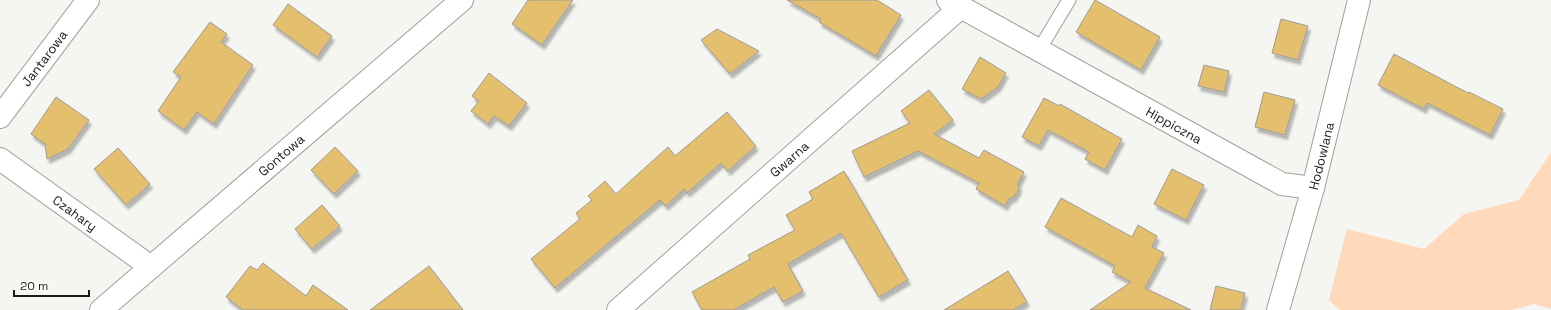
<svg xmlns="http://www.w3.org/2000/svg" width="1551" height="310" font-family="'Space Grotesk',sans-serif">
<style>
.green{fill:#fed9bc}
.building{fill:#e4bf6e;stroke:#9d9b98;filter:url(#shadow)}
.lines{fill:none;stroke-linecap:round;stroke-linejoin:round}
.lane-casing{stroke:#a0a09d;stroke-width:15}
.street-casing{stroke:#a0a09d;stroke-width:24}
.lane{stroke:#fff;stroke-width:13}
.street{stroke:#fff;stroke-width:22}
.labels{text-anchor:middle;stroke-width:3;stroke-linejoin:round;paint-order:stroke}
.street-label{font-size:13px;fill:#1b1b1a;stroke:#fffffe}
</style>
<defs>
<filter id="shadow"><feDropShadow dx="2.5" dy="4.5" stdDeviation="1" flood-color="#0004"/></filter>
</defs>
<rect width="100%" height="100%" fill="#f5f5f1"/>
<path class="green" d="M1551 152V309L1534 304 1512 310H1340L1329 300 1347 229 1424 249 1464 214 1519 200Z"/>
<g class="building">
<path d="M528 0H573L542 45 512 24Z"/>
<path d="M787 0H877L901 15 876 56 819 22 821 19Z"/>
<path d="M1095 0 1160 37 1141 70 1076 32Z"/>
<path d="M288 4 332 36 317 57 273 25Z"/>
<path d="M1281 19 1308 26 1298 60 1272 53Z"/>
<path d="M210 22 227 34 221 42 253 65 214 124 197 112 184 130 158 111 181 77 173 72Z"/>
<path d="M717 29 759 51 730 74 701 40Z"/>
<path d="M1394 54 1468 93 1469 92 1503 109 1490 135 1427 103 1424 109 1378 85Z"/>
<path d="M980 57 1006 73 998 87 981 99 962 89Z"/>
<path d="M1204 65 1229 71 1224 92 1198 86Z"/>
<path d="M489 73 527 103 509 126 494 116 488 124 471 111 479 101 472 96Z"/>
<path d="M929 90 953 120 934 134 979 158 984 150 1024 172 1018 183 1019 189 1014 197 1009 199 1005 206 976 189 979 183 918 151 864 177 852 151 910 123 901 111Z"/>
<path d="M1264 92 1295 100 1285 135 1255 127Z"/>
<path d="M56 97 89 120 68 149 47 159 45 144 31 134Z"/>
<path d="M1044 98 1059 106 1060 104 1122 139 1105 170 1085 159 1089 152 1048 130 1039 146 1022 137Z"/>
<path d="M727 112 756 146 728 171 721 163 687 193 684 189 666 206 660 200 555 288 531 259 580 219 576 213 592 200 588 196 605 181 616 194 668 147 675 156Z"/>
<path d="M335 147 358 171 334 194 311 170Z"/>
<path d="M118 148 150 184 126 205 94 169Z"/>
<path d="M1172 169 1204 185 1186 220 1154 204Z"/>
<path d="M844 171 908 280 879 297 841 233 788 264 803 291 783 302 774 287 734 310H702L692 292 750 259 748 255 795 230 786 215 813 199 809 192Z"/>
<path d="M1061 198 1132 237 1138 225 1157 236 1152 247 1164 253 1145 288 1191 310H1090L1131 282 1112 272 1115 266 1045 227Z"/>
<path d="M322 205 340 226 312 249 295 229Z"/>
<path d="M263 263 306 296 313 285 348 310H243L226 297 250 266 257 270Z"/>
<path d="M429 266 463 310H370Z"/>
<path d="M1008 271 1027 302 1013 310H944Z"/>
<path d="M1216 286 1245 293 1241 310H1210Z"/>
</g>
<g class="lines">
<g class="lane-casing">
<path id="lane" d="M1039 50 1069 0"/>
</g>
<g class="street-casing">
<g id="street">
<path d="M948 0 1282 184 1313 188"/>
<path d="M0 117 88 0"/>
<path d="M0 159 151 267"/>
<path d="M101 310 462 0"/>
<path d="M618 310 961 7"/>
<path d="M1278 310 1313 188 1359 0"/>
</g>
</g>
<use href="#lane" class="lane"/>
<use href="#street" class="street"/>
</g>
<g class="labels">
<g class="street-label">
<text transform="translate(44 58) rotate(-53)" y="5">Jantarowa</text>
<text transform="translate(1174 125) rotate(29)" y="5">Hippiczna</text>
<text transform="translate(281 155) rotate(-41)" y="5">Gontowa</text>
<text transform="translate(1321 156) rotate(-76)" y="5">Hodowlana</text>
<text transform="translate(789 159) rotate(-41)" y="5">Gwarna</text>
<text transform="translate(75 213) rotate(36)" y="5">Czahary</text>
</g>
</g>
<path d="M14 290v6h75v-6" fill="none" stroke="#1b1b1a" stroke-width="2"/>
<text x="20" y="290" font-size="12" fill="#1b1b1a" stroke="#fffffe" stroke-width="3" paint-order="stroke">20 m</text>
</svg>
